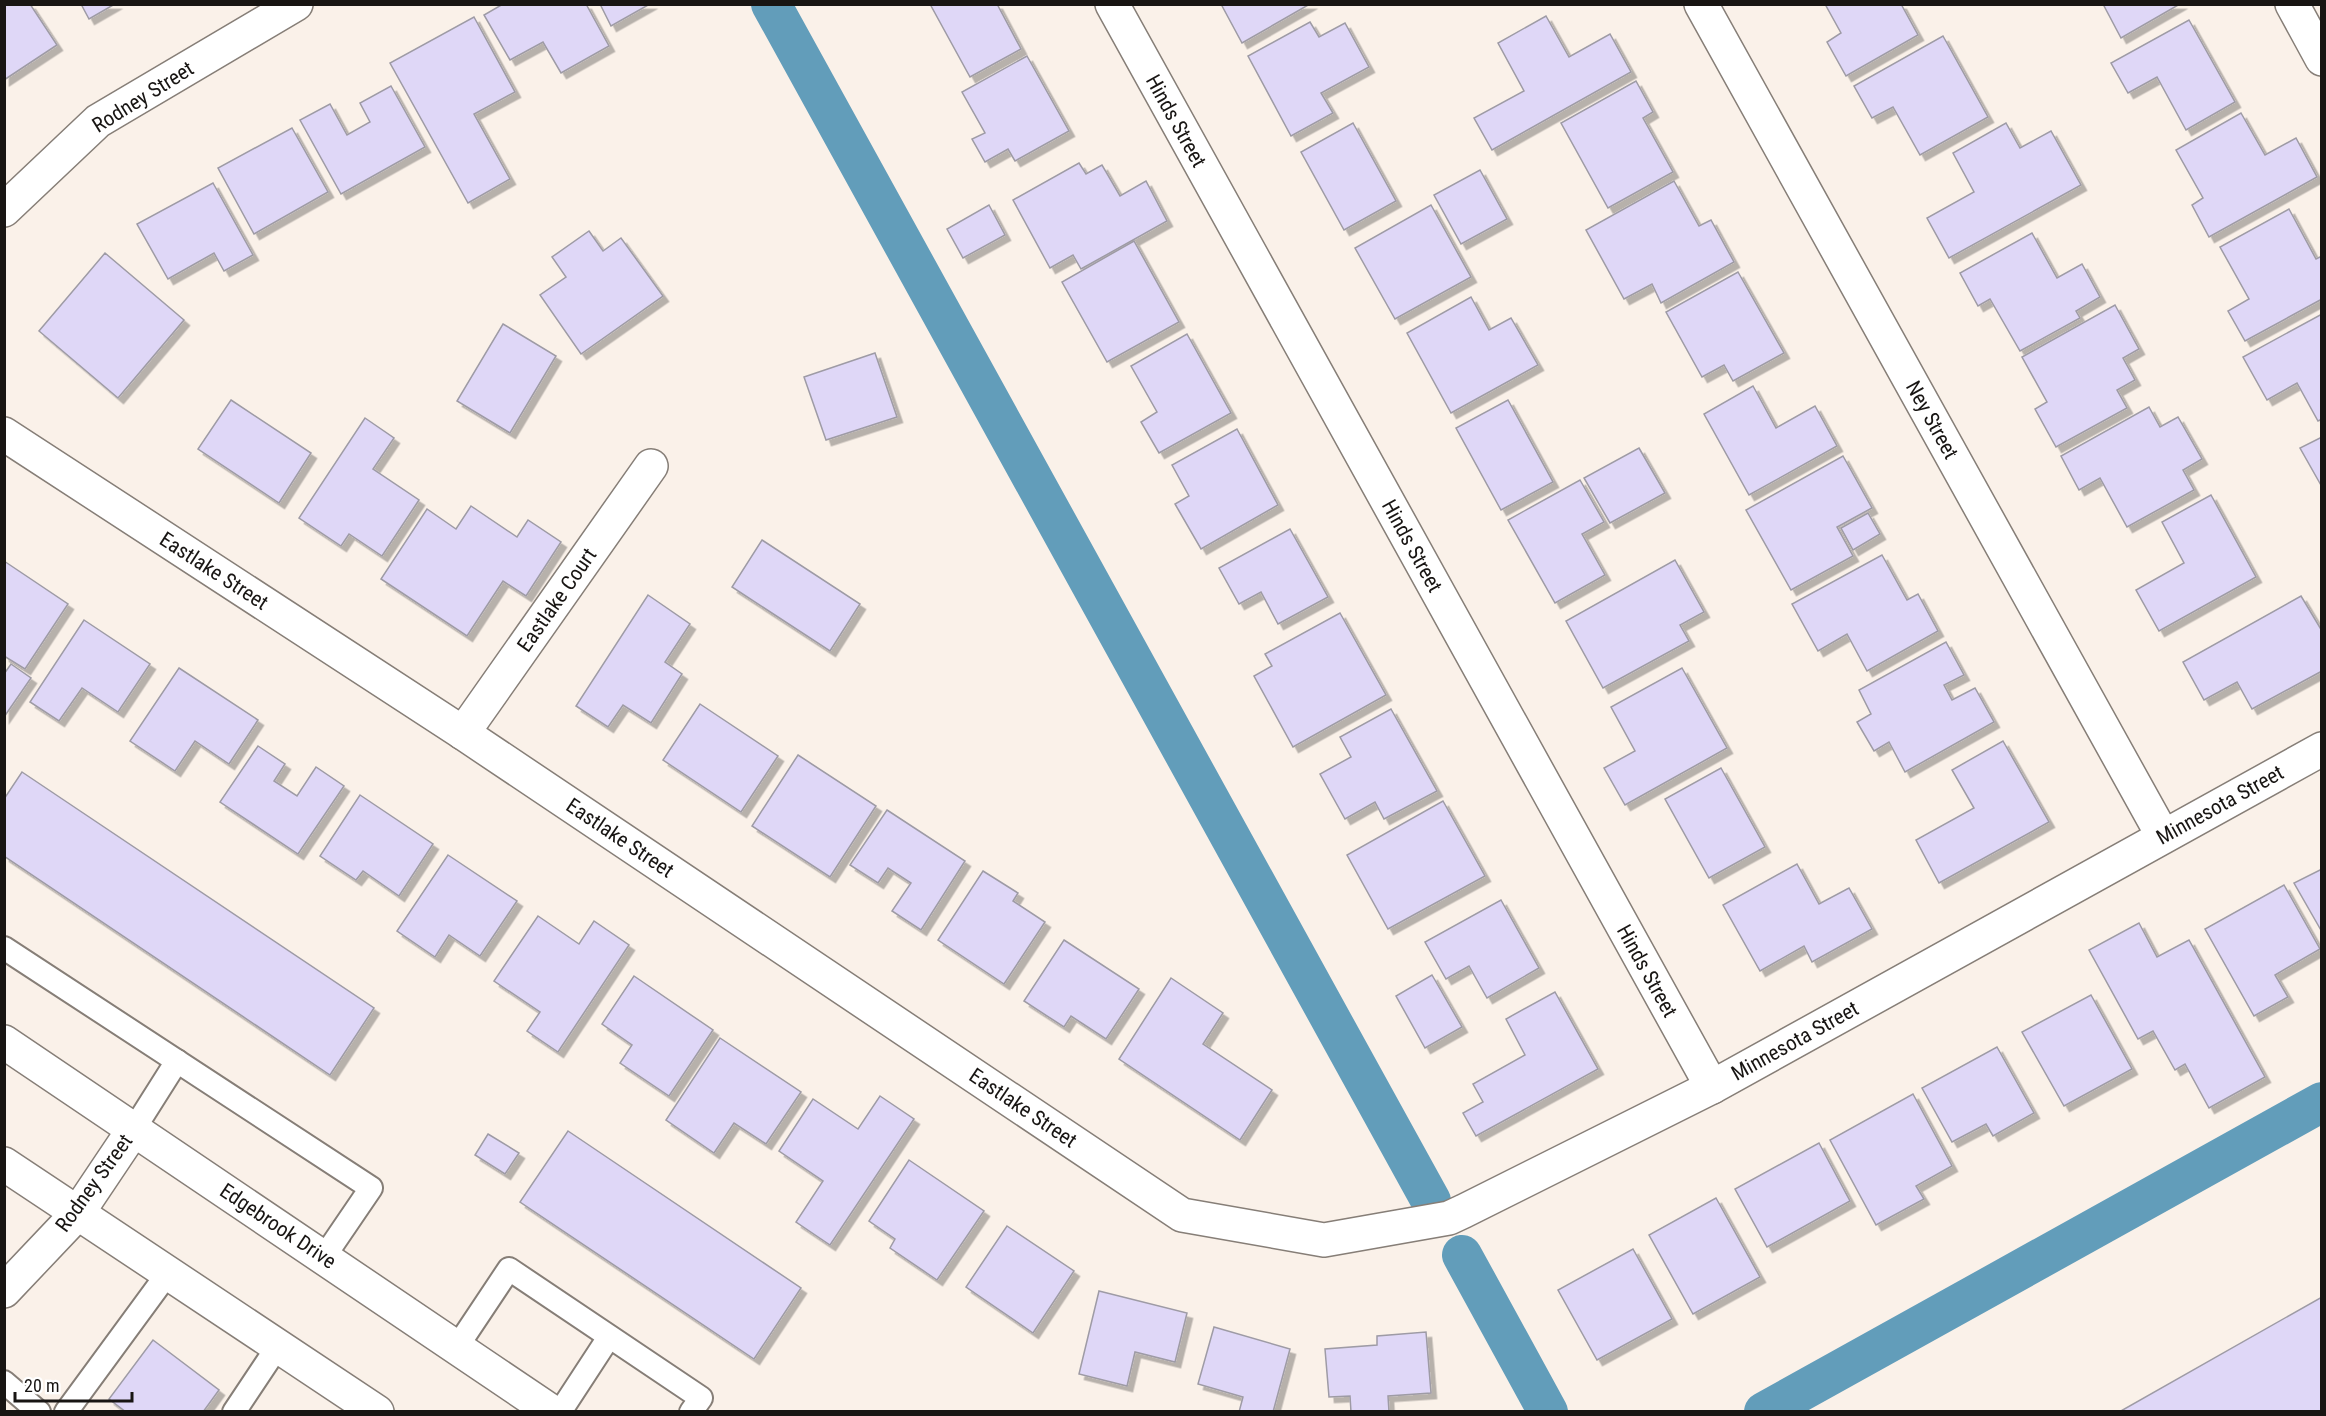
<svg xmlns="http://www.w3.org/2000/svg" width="2326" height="1416" font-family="'Roboto Condensed',sans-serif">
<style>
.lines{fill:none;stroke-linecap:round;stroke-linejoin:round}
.canal{stroke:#629dba;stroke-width:40}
.building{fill:#dfd7f7;stroke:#9e9ba5;stroke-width:1.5;filter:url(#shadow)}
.lane-casing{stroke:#867e77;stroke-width:26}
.street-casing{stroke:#867e77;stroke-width:36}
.secondary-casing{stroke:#867e77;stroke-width:36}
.lane{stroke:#fff;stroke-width:22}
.street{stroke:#fff;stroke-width:33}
.secondary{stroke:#fff;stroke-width:33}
.labels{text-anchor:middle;stroke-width:4.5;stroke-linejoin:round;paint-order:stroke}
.street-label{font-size:21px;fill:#181513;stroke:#fff}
</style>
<defs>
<filter id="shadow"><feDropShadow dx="5.5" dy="5.5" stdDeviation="0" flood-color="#0004"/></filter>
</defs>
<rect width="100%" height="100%" fill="#faf1e9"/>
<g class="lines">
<g class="canal">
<path d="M771 4 1431 1201"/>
<path d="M1462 1255 1548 1412"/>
<path d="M1764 1412 2322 1102"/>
</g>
</g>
<g class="building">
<path d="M4 4H30L57 45 4 80Z"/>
<path d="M81 4H115L89 19Z"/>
<path d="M503 4H586L609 46 561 73 543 42 510 60 484 15Z"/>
<path d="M600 4H650L611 26Z"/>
<path d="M930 4H997L1021 49 970 77Z"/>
<path d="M1221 4H1310L1242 43Z"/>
<path d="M1825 4H1901L1918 35 1846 76 1827 42 1841 33Z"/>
<path d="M2103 4H2180L2121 38Z"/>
<path d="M1546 16 1569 57 1610 34 1631 72 1492 150 1474 118 1524 91 1498 43Z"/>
<path d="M474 17 515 92 474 114 510 179 468 203 390 63Z"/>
<path d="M2189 20 2235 102 2186 130 2157 77 2128 93 2111 63Z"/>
<path d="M1310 22 1319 37 1345 23 1369 67 1321 93 1333 113 1291 136 1248 56Z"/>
<path d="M1943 36 1988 117 1920 155 1893 107 1872 118 1854 86Z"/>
<path d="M1027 56 1069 131 1015 161 1008 149 985 162 972 139 985 133 962 92Z"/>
<path d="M1636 81 1653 112 1643 118 1673 172 1608 208 1561 123Z"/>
<path d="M391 86 425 147 341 194 300 120 330 104 347 135 370 122 360 103Z"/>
<path d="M2241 113 2265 155 2296 138 2317 177 2209 237 2192 205 2203 198 2176 150Z"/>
<path d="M1353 123 1396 201 1344 230 1301 152Z"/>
<path d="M2006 123 2020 148 2051 131 2081 185 1949 258 1927 218 1974 192 1953 153Z"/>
<path d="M292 128 328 192 254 234 218 168Z"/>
<path d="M1079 163 1086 174 1102 165 1120 196 1146 181 1167 221 1081 269 1073 255 1050 268 1013 200Z"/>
<path d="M1480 170 1507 219 1461 244 1434 195Z"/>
<path d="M1674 181 1699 226 1711 220 1734 262 1661 303 1652 284 1624 299 1586 230Z"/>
<path d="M213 183 253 255 224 271 214 253 168 279 137 224Z"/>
<path d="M989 205 1005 235 963 258 947 229Z"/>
<path d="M1431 205 1471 277 1395 319 1355 248Z"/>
<path d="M2289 209 2316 259 2322 256V299L2245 341 2228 311 2249 299 2220 247Z"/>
<path d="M589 231 603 251 621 238 663 296 581 354 540 295 566 277 552 257Z"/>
<path d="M2032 233 2057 278 2082 264 2100 297 2076 311 2080 318 2020 351 1990 299 1978 306 1960 273Z"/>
<path d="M1134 241 1179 322 1107 362 1062 282Z"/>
<path d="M105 253 184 320 118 398 39 331Z"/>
<path d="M1738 272 1784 353 1733 381 1724 365 1702 377 1666 312Z"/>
<path d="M1471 297 1489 330 1511 318 1538 365 1451 413 1407 333Z"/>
<path d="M2115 305 2139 349 2123 358 2135 380 2117 390 2127 408 2056 447 2035 409 2047 402 2022 357Z"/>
<path d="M2322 314V419L2318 421 2297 383 2267 400 2243 357Z"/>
<path d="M503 324 556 356 510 433 457 401Z"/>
<path d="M1187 334 1231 413 1159 453 1141 422 1157 412 1131 366Z"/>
<path d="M875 353 897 417 826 440 804 377Z"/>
<path d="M1753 386 1776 428 1815 406 1837 446 1749 495 1704 414Z"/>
<path d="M231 400 311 453 279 503 198 449Z"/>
<path d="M1508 400 1553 482 1501 510 1456 428Z"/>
<path d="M2149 407 2160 427 2178 417 2202 459 2183 470 2194 490 2127 527 2100 478 2079 490 2061 456Z"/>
<path d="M365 418 394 438 373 469 419 500 382 556 349 534 341 546 299 518Z"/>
<path d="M1237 429 1278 505 1201 549 1175 504 1189 496 1172 465Z"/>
<path d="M2322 437V487L2300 448Z"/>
<path d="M1639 448 1665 493 1610 523 1584 478Z"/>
<path d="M1843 456 1872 508 1837 527 1853 556 1791 590 1746 510Z"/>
<path d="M1580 480 1604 522 1582 534 1605 575 1555 603 1508 520Z"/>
<path d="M2211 495 2256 577 2159 631 2136 590 2184 563 2162 522Z"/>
<path d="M471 506 517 537 528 520 561 542 526 596 503 581 467 636 381 579 427 509 456 529Z"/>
<path d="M1868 513 1880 534 1853 550 1841 528Z"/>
<path d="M1290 529 1328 597 1278 624 1261 592 1239 604 1219 568Z"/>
<path d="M762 540 860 604 830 651 732 587Z"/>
<path d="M1882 555 1907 600 1918 594 1938 631 1867 671 1847 634 1818 651 1792 604Z"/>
<path d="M1675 560 1704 612 1680 625 1689 641 1603 688 1566 621Z"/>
<path d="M4 561 68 604 25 669 4 656Z"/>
<path d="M648 595 690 624 665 662 682 674 651 723 623 705 608 727 576 706Z"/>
<path d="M2301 596 2322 631V671L2252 709 2237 682 2204 700 2183 662Z"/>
<path d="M1340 613 1386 695 1293 747 1254 676 1272 666 1265 654Z"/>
<path d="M84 620 150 664 118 712 82 688 59 721 30 702Z"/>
<path d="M1946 642 1964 675 1944 685 1952 700 1975 688 1994 722 1905 772 1889 742 1874 751 1857 722 1871 714 1859 690Z"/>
<path d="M11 664 31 678 4 717V674Z"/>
<path d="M179 668 258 720 229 764 195 741 175 771 130 741Z"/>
<path d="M1682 668 1727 748 1625 805 1604 768 1635 751 1611 707Z"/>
<path d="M700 704 778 756 741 812 663 760Z"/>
<path d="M1391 709 1437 791 1384 819 1375 802 1345 819 1320 774 1351 757 1340 737Z"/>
<path d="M2003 741 2049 822 1939 883 1916 840 1974 808 1952 770Z"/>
<path d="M258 746 285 764 274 781 297 796 316 767 344 786 298 854 220 802Z"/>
<path d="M798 755 876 806 830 877 752 826Z"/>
<path d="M1721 768 1765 847 1709 878 1665 799Z"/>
<path d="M22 772 374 1008 330 1075 4 856V799Z"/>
<path d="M360 795 433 844 399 896 363 871 356 880 320 856Z"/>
<path d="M1443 801 1485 876 1388 929 1347 855Z"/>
<path d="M887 810 965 861 921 930 892 911 911 883 888 868 878 883 850 865Z"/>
<path d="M448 855 517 901 480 956 449 935 435 957 397 931Z"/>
<path d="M1797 864 1819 904 1849 888 1872 929 1812 962 1804 946 1760 971 1723 905Z"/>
<path d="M2322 869V932L2294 883Z"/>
<path d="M983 871 1018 893 1013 901 1045 922 1004 984 938 940Z"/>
<path d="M2284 885 2320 949 2275 975 2288 997 2254 1016 2205 929Z"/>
<path d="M1501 900 1539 968 1487 998 1469 966 1446 979 1425 942Z"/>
<path d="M538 916 579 944 594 921 629 945 558 1052 527 1031 540 1012 494 981Z"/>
<path d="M2139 923 2157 957 2189 940 2265 1077 2209 1108 2185 1064 2175 1070 2153 1031 2138 1039 2089 950Z"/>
<path d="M1064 940 1139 989 1106 1039 1071 1016 1064 1027 1024 1001Z"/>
<path d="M1432 975 1462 1027 1425 1048 1396 996Z"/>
<path d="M634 976 713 1030 669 1096 620 1063 632 1045 602 1024Z"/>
<path d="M1171 978 1223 1013 1203 1044 1272 1090 1240 1140 1119 1059Z"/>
<path d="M1555 992 1598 1069 1476 1136 1463 1113 1483 1102 1473 1084 1525 1055 1506 1019Z"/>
<path d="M2091 995 2132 1069 2064 1106 2022 1032Z"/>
<path d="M720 1038 801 1092 766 1144 734 1123 714 1153 666 1120Z"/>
<path d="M1997 1047 2034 1113 1993 1136 1986 1124 1952 1142 1922 1088Z"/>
<path d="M1913 1094 1952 1166 1916 1186 1924 1199 1876 1225 1830 1140Z"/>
<path d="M880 1096 914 1119 830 1245 796 1222 823 1181 779 1151 813 1099 858 1129Z"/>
<path d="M568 1131 801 1288 754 1359 520 1202Z"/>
<path d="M488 1134 519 1153 505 1174 475 1155Z"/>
<path d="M1819 1143 1850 1201 1767 1247 1735 1189Z"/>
<path d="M909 1160 984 1211 937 1280 890 1248 895 1239 869 1221Z"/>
<path d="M1716 1198 1760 1277 1693 1314 1649 1235Z"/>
<path d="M1007 1226 1074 1271 1033 1333 966 1287Z"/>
<path d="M1633 1249 1672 1319 1597 1360 1558 1290Z"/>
<path d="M1099 1291 1187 1313 1175 1362 1135 1352 1127 1386 1079 1374Z"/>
<path d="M2322 1297V1412H2119Z"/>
<path d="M1214 1327 1290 1349 1273 1412H1239L1243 1397 1198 1384Z"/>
<path d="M1426 1332 1431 1393 1388 1396 1389 1412H1351L1350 1396 1329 1397 1325 1349 1377 1345V1336Z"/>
<path d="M153 1340 219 1390 203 1412H126L109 1399Z"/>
</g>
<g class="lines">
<g class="lane-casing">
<g id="lane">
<path d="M4 948 371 1188 324 1257"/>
<path d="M134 1129 177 1061"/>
<path d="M457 1347 509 1269 701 1398 691 1412"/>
<path d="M4 1382 39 1412"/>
<path d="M66 1412 168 1273"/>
<path d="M234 1412 278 1346"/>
<path d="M560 1412 609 1337"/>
</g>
</g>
<g class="street-casing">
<g id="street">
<path d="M1112 4 1712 1087"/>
<path d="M1701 4 2163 836"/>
<path d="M2292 4 2322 59"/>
<path d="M4 210 98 121 296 4"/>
<path d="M4 434 463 733 1182 1215 1324 1240 1449 1218 1464 1211 1712 1087 2322 749"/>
<path d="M463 733 651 466"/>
<path d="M4 1291 77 1214 134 1129"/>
</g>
</g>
<g class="secondary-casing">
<g id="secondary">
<path d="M4 1042 552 1412"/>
<path d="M4 1164 377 1412"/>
</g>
</g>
<use href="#lane" class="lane"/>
<use href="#street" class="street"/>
<use href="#secondary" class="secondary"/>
</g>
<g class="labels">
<g class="street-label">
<text transform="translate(143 97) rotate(-32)" y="7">Rodney Street</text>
<text transform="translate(1176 121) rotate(61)" y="7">Hinds Street</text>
<text transform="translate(1932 420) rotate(61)" y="7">Ney Street</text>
<text transform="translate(1412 546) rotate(61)" y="7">Hinds Street</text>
<text transform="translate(214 571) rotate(33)" y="7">Eastlake Street</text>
<text transform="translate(557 600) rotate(-55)" y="7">Eastlake Court</text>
<text transform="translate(2220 805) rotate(-29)" y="7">Minnesota Street</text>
<text transform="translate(620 838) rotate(34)" y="7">Eastlake Street</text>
<text transform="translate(1647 971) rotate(61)" y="7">Hinds Street</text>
<text transform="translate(1795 1041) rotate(-29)" y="7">Minnesota Street</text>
<text transform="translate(1023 1108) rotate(34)" y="7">Eastlake Street</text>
<text transform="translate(94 1183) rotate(-54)" y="7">Rodney Street</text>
<text transform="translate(278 1226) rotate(34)" y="7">Edgebrook Drive</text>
</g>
</g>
<rect width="2326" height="1416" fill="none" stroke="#181513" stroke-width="12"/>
<path d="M15 1392v9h117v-9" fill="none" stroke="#181513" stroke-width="3"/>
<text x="24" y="1392" font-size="18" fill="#181513" stroke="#ffffff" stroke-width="4.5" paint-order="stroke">20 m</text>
</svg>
